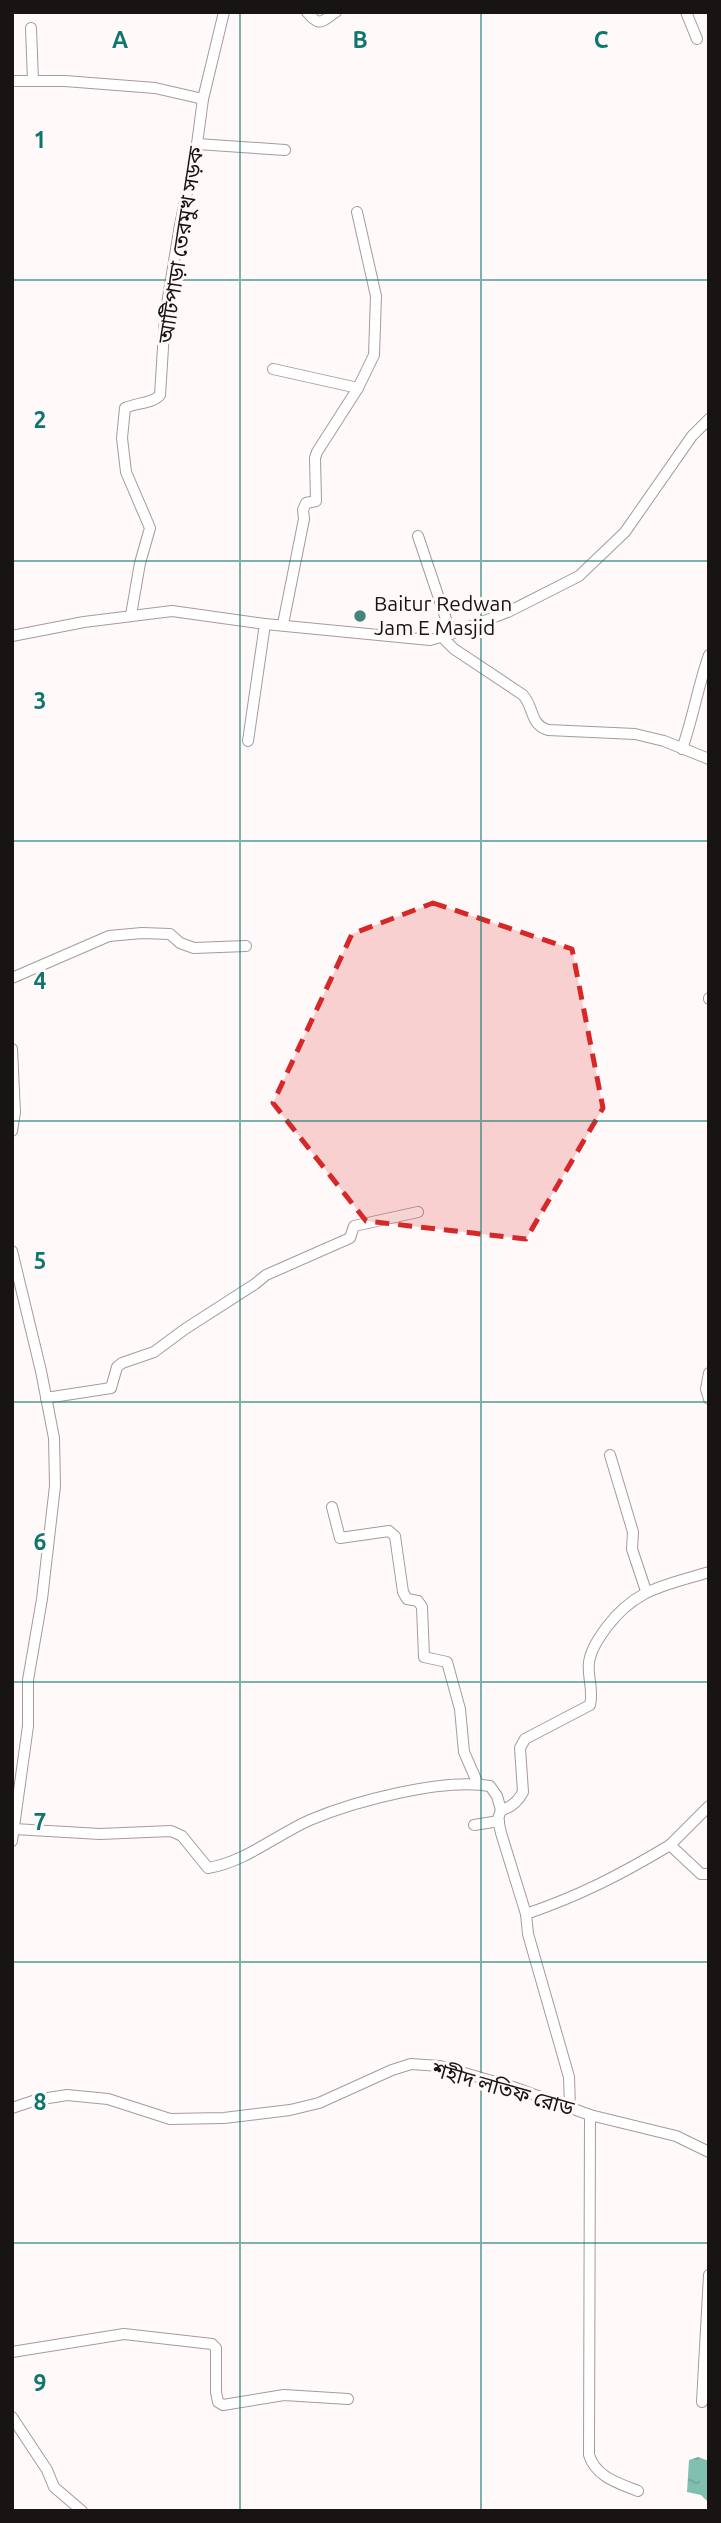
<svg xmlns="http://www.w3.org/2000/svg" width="721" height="2523" font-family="Ubuntu,'Noto Sans Bengali',sans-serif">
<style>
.water{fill:url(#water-ripples)}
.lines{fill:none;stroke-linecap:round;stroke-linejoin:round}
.minor-casing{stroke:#a39c9a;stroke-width:12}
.minor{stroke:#fff;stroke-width:10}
.marked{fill:#d62828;fill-opacity:0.2;stroke:#d62828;stroke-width:5;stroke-dasharray:14 9;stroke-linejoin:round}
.grid{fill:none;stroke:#0f766e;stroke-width:2;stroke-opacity:0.55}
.poi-dot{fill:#438576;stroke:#fffaf9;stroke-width:2.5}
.labels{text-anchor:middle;stroke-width:6;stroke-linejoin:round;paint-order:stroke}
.street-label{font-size:21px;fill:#171413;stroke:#fffaf9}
.poi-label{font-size:21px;fill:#171413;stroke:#fffaf9;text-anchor:start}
.grid-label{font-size:23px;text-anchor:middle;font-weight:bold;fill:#0f766e;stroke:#fffaf9;stroke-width:6;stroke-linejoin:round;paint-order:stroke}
</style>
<defs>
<pattern id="water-ripples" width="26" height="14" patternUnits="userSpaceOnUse" patternTransform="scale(1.75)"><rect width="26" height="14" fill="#81c0b1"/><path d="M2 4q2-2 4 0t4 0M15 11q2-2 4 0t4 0" fill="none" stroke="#6fa497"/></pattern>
</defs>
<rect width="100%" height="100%" fill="#fffaf9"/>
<path class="water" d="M698 2457 709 2461V2503L701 2495 687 2492 689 2460Z"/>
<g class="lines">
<g class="minor-casing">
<g id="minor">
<path d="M307 12C320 28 322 21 336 12"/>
<path d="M686 12 697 39"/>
<path d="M31 28 33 81"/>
<path d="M12 81H65L155 88 203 99"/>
<path d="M197 144 285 150"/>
<path d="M273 369 358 388"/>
<path d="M418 536 451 634"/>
<path d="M131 615 140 563 150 528 126 472 122 438 125 408C136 403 154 403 160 395L165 316 180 225 197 144 203 99 224 12"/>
<path d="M283 624 304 519 303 510 306 503 316 501 315 458 317 452 358 388 374 355 376 296 357 212"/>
<path d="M12 636 84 622 172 611 265 624 430 640 451 634 510 611 579 576 625 532 692 436 709 419"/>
<path d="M442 637 454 649 523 695C534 707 530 725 548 730L635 734 664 741 709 759"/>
<path d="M248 741 265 624"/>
<path d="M682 749C693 718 698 686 709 655"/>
<path d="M12 978 109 936 142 933 170 934 180 943 194 948 246 946"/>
<path d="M709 998V999"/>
<path d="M12 1049 15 1112 12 1131"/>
<path d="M12 1251 41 1371 54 1438 55 1486 42 1599 28 1680V1726L12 1841"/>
<path d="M709 1373 706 1389 709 1399"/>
<path d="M46 1398 111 1388 117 1367 122 1363 154 1352 185 1329 255 1284 266 1275 350 1238 354 1226 418 1212"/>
<path d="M610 1455 633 1532 632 1549 646 1591"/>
<path d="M332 1507 340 1538 389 1531 395 1536 403 1592 407 1599 418 1601 422 1607 424 1657 447 1662 460 1709 464 1752 478 1784"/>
<path d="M501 1810 498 1819 501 1833 526 1914 528 1934 569 2077 570 2107"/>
<path d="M474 1825 499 1821"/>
<path d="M14 1829 100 1834 171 1831 182 1836 208 1868C245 1862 276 1835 310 1820 355 1801 442 1778 490 1786L497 1796 501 1810C511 1808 518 1801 523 1792L520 1748 525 1739 590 1705C594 1691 587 1676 589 1662 591 1649 599 1638 606 1628 636 1588 664 1586 709 1572"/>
<path d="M670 1845 709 1806"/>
<path d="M526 1914C579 1896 622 1874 670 1845L701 1874H709"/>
<path d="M12 2108 36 2100 67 2095 108 2099 170 2119 224 2118 290 2110 319 2103 392 2070 411 2064 440 2066 513 2087 590 2115 676 2136 709 2152"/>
<path d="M590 2115 589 2455C596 2477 618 2483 638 2491"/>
<path d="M12 2352 124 2334 212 2344 216 2348V2392L218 2402 223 2405 284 2395 348 2399"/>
<path d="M702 2402 709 2275"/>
<path d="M12 2417 47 2470 54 2487 82 2511"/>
</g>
</g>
<use href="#minor" class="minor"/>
</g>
<path class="marked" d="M433 903 572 949 603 1108 526 1239 366 1221 273 1103 352 934Z"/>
<path class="grid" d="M240 12V2511M481 12V2511M12 280H709M12 561H709M12 841H709M12 1121H709M12 1402H709M12 1682H709M12 1962H709M12 2243H709"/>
<circle class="poi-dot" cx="360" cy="616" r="7"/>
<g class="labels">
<g class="street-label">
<text transform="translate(181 245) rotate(-81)" y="7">আটিপাড়া তেরমুখ সড়ক</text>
<text transform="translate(503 2089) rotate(16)" y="7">শহীদ লতিফ রোড</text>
</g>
<g class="poi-label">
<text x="374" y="611">Baitur Redwan<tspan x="374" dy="24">Jam E Masjid</tspan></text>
</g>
</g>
<g class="grid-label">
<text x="120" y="48">A</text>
<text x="360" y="48">B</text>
<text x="601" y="48">C</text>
<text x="40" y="148">1</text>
<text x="40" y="428">2</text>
<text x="40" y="709">3</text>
<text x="40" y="989">4</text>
<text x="40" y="1269">5</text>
<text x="40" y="1550">6</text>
<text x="40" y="1830">7</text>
<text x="40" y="2110">8</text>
<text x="40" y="2391">9</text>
</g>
<rect width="721" height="2523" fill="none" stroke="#171413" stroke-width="28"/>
</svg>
